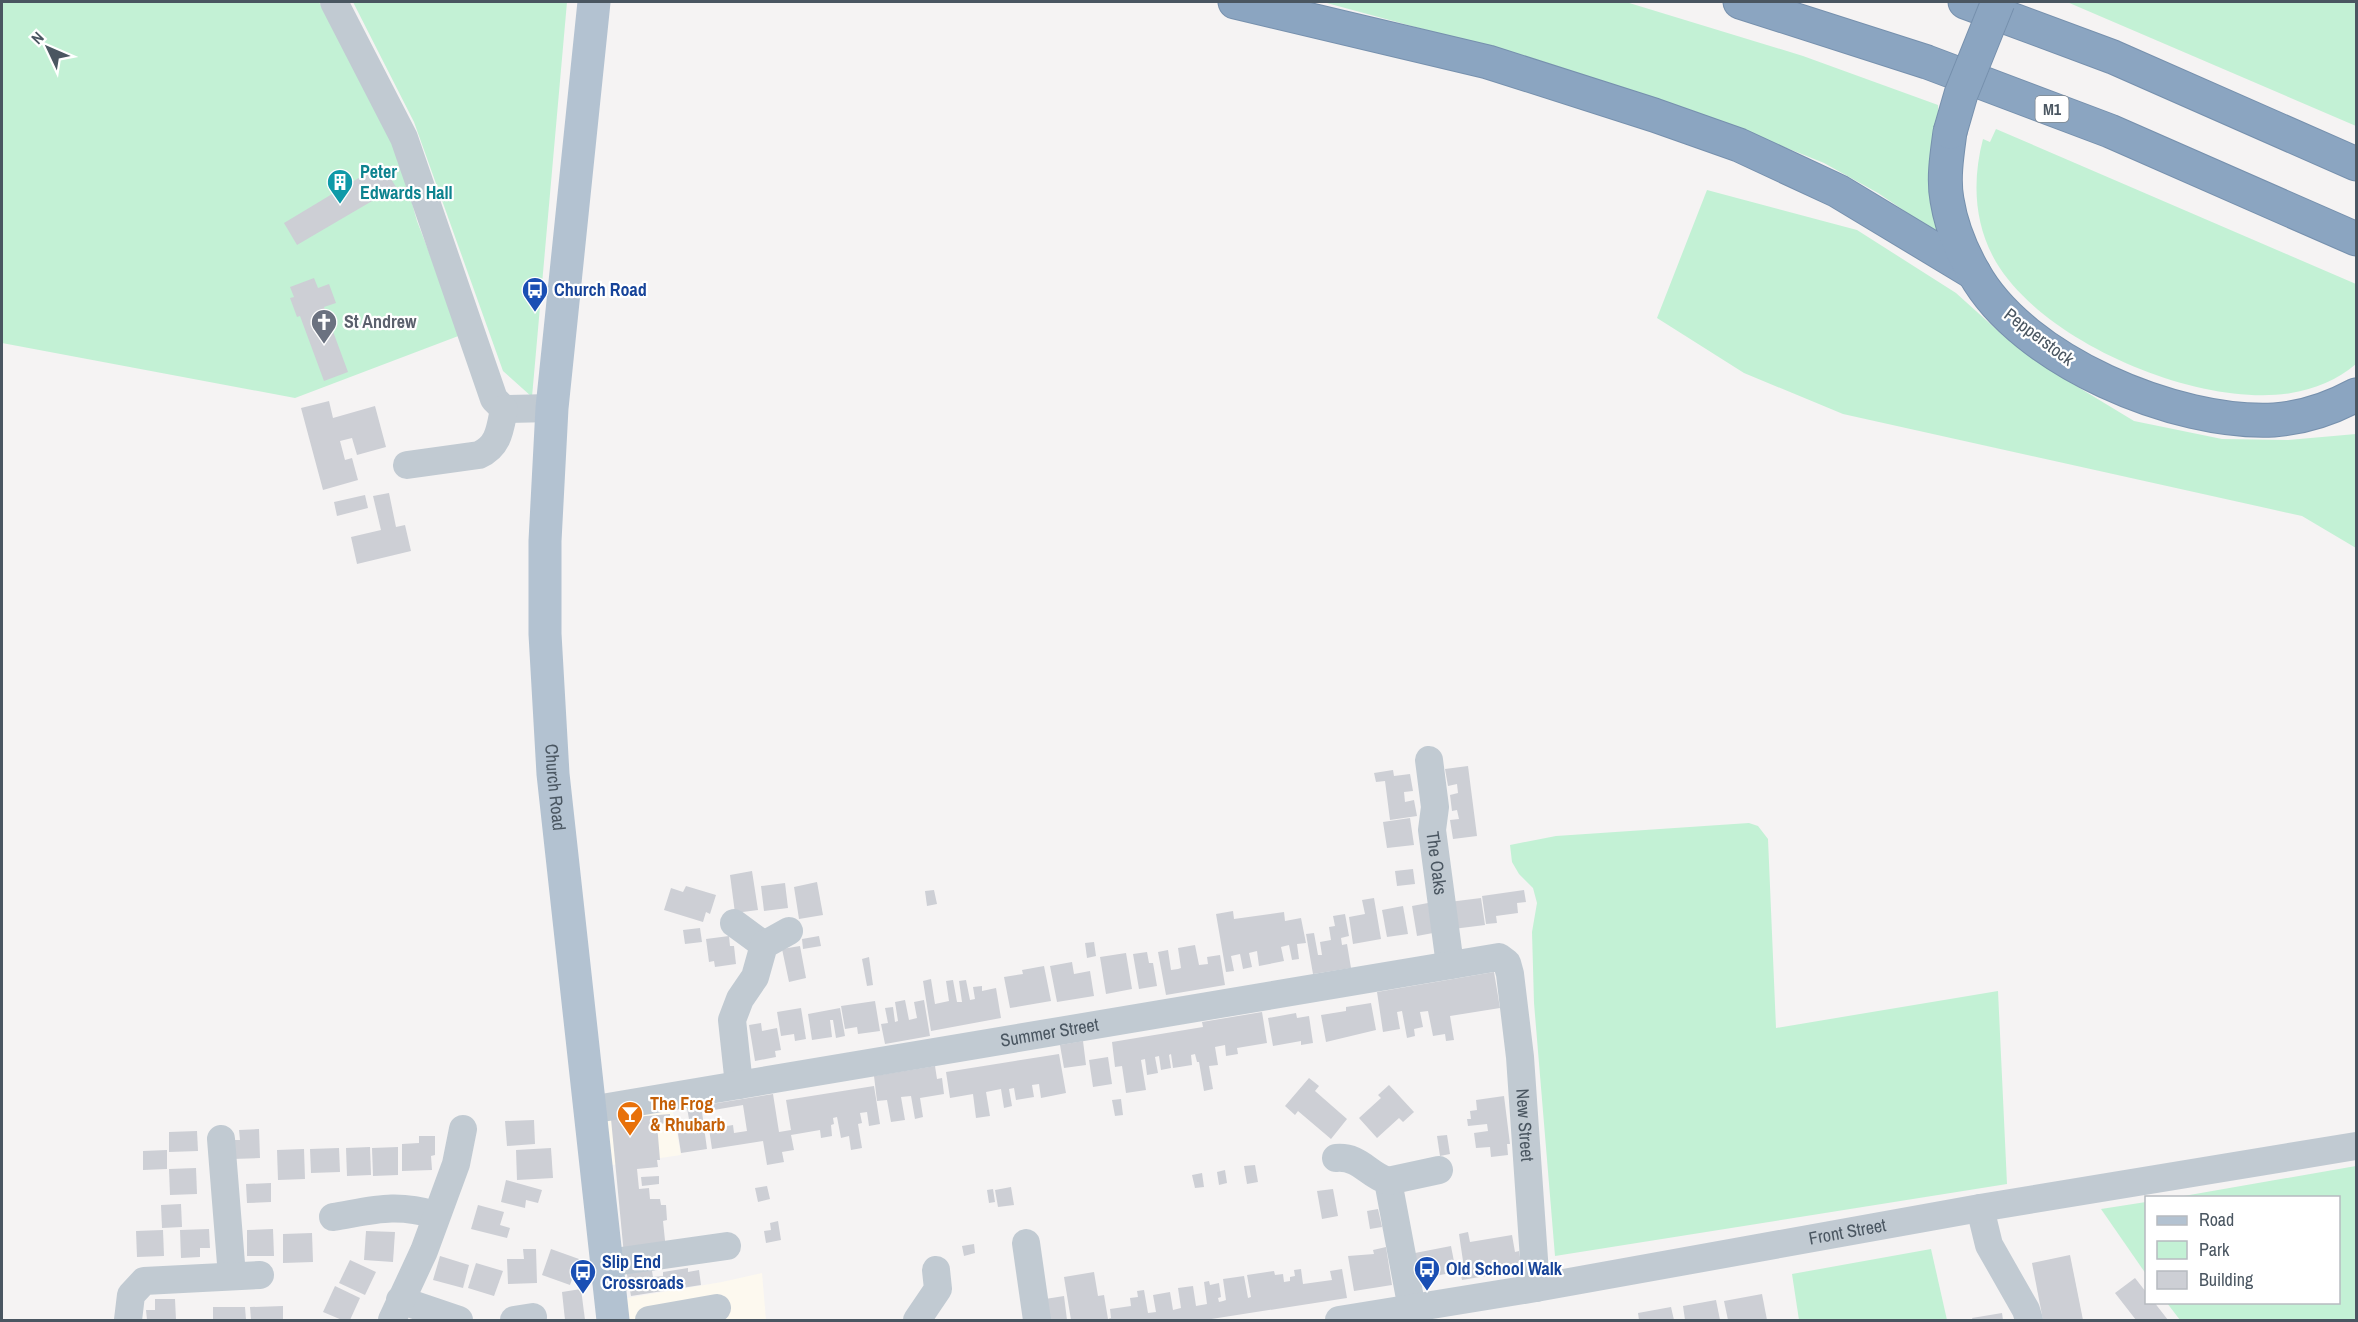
<svg xmlns="http://www.w3.org/2000/svg" width="2358" height="1322" font-family="'Archivo Narrow',sans-serif">
<style>
.commercial{fill:#fdf9ef}
.green{fill:#c3f1d5}
.building{fill:#cdcfd5}
.lines{fill:none;stroke-linecap:round;stroke-linejoin:round}
.highway-casing{stroke:#7690ad;stroke-width:35}
.minor{stroke:#c1cad2;stroke-width:28}
.major{stroke:#b3c2d1;stroke-width:33}
.highway{stroke:#8ba5c1;stroke-width:33}
.highway-bridge-casing{stroke:#7690ad;stroke-width:35;stroke-linecap:butt}
.highway-bridge{stroke:#8ba5c1;stroke-width:33}
.labels{text-anchor:middle;stroke-width:4.5;stroke-linejoin:round;paint-order:stroke}
.shield{fill:#fff;stroke:#808990;stroke-width:1.5}
.shield-label{font-size:16px;font-weight:bold;fill:#4a5661}
.culture-label{font-size:18px;font-weight:bold;fill:#0d838f;stroke:#fff;text-anchor:start}
.transit-label{font-size:18px;font-weight:bold;fill:#164399;stroke:#fff;text-anchor:start}
.worship-label{font-size:18px;font-weight:bold;fill:#5b616d;stroke:#fff;text-anchor:start}
.street-label{font-size:18px;fill:#4a5661;stroke:#fff}
.food-label{font-size:18px;font-weight:bold;fill:#c56008;stroke:#fff;text-anchor:start}
</style>
<rect width="100%" height="100%" fill="#f5f3f3"/>
<g class="commercial">
<path d="M672 1106 681 1155 612 1165 605 1116Z"/>
<path d="M762 1273 766 1320H629L627 1298 722 1282Z"/>
</g>
<g class="green">
<path d="M2 2H319L396 146 417 221 461 335 295 398 2 343Z"/>
<path d="M353 2H567L532 397 503 371 414 122Z"/>
<path d="M1323 2H1626L1803 56 1938 105 1943 237 1878 193 1824 163 1694 111 1541 61Z"/>
<path d="M2067 2H2356V126Z"/>
<path d="M1996 129 2356 284V364C2337 380 2315 389 2291 393 2199 408 2044 343 1996 262 1974 224 1972 181 1983 139L1990 142Z"/>
<path d="M1707 190 1857 230 1956 293 2007 339 2063 378 2134 421 2222 439 2288 440 2356 434V548L2302 516 1843 414 1744 373 1657 318Z"/>
<path d="M1749 823 1758 826 1768 839 1776 1028 1998 991 2007 1184 1555 1256 1534 1003 1532 932 1537 903 1533 888 1519 874 1512 862 1510 845 1556 836Z"/>
<path d="M2356 1166V1320H2180L2167 1303 2338 1302V1198L2178 1197Z"/>
<path d="M2146 1202V1274L2101 1209Z"/>
<path d="M1931 1249 1947 1320H1799L1792 1274Z"/>
</g>
<g class="building">
<path d="M382 164 396 187 297 245 284 223Z"/>
<path d="M314 278 318 288 329 284 336 303 324 307 348 372 324 381 300 316 297 317 290 298 294 297 290 287Z"/>
<path d="M329 401 333 418 375 406 386 447 357 455 352 438 340 441 345 460 352 458 358 480 323 490 301 408Z"/>
<path d="M389 493 396 527 405 525 411 551 357 564 351 537 381 530 373 496Z"/>
<path d="M365 495 368 508 337 516 334 502Z"/>
<path d="M1468 766 1477 836 1453 839 1450 820 1459 819 1457 810 1452 811 1450 795 1458 793 1457 784 1448 786 1445 769Z"/>
<path d="M1393 770 1394 776 1410 774 1413 791 1404 792 1405 802 1414 800 1417 816 1390 820 1385 781 1376 782 1374 773Z"/>
<path d="M1410 818 1414 845 1387 848 1383 822Z"/>
<path d="M1413 869 1415 884 1397 886 1395 871Z"/>
<path d="M752 871 758 910 735 913 730 875Z"/>
<path d="M817 882 823 915 799 919 794 887Z"/>
<path d="M785 883 788 908 764 911 761 886Z"/>
<path d="M686 886 716 895 710 914 706 912 703 922 664 910 671 888 683 892Z"/>
<path d="M934 890 937 904 927 906 925 891Z"/>
<path d="M1524 890 1526 902 1517 903 1518 913 1496 916 1497 923 1486 924 1482 896Z"/>
<path d="M1374 898 1381 939 1353 944 1349 917 1365 914 1362 900Z"/>
<path d="M1481 898 1485 925 1453 929 1449 902Z"/>
<path d="M1428 903 1433 933 1417 936 1412 906Z"/>
<path d="M1403 906 1408 934 1387 937 1382 910Z"/>
<path d="M1233 911 1234 919 1284 912 1285 921 1301 918 1306 943 1297 944 1299 959 1292 960 1289 945 1281 947 1284 961 1259 966 1257 951 1249 953 1252 967 1243 969 1240 954 1231 956 1234 971 1226 972 1216 914Z"/>
<path d="M1345 914 1349 936 1341 938 1342 945 1347 944 1351 968 1313 974 1306 934 1314 933 1318 955H1322L1320 942 1331 940 1329 927 1335 926 1333 916Z"/>
<path d="M700 928 702 942 685 944 683 930Z"/>
<path d="M729 936 730 946H734L736 964 715 967 714 961 709 962 706 939Z"/>
<path d="M819 936 821 946 803 949 802 939Z"/>
<path d="M1094 942 1096 956 1087 958 1085 943Z"/>
<path d="M1195 945 1199 965 1208 964 1207 957 1220 955 1225 985 1166 995 1158 952 1168 950 1171 970 1178 969 1181 968 1178 948Z"/>
<path d="M800 946 806 978 789 982 782 949Z"/>
<path d="M1147 952 1149 963H1153L1157 986 1139 989 1133 954Z"/>
<path d="M1126 953 1132 989 1106 994 1100 957Z"/>
<path d="M869 957 873 985 867 986 862 959Z"/>
<path d="M1072 962 1074 974 1090 971 1094 996 1057 1002 1050 966Z"/>
<path d="M1044 966 1051 1001 1010 1008 1004 977 1023 974 1022 970Z"/>
<path d="M1494 972 1500 1008 1450 1016 1454 1040 1446 1041 1445 1034 1433 1036 1428 1011 1420 1012 1423 1027 1414 1029 1415 1036 1407 1038 1402 1011 1397 1012 1400 1029 1383 1032 1377 992Z"/>
<path d="M931 979 935 1004 949 1001 946 981 953 980 957 1002H962L959 981 966 980 970 1000 975 999 973 987 982 986V991L996 988 1001 1018 931 1031 923 981Z"/>
<path d="M905 1000 909 1020 917 1018 914 1002 924 1000 930 1036 885 1044 881 1024 888 1023 885 1008 893 1007 895 1022 898 1021 895 1002Z"/>
<path d="M875 1001 880 1031 858 1034 857 1027 845 1029 841 1006Z"/>
<path d="M1371 1003 1376 1030 1326 1042 1321 1015 1346 1011V1007Z"/>
<path d="M801 1008 806 1039 795 1041 794 1034 781 1036 777 1012Z"/>
<path d="M840 1008 845 1036 836 1038 833 1020H830L832 1037 812 1040 808 1014Z"/>
<path d="M1262 1012 1267 1043 1237 1048 1238 1054 1226 1056 1225 1045 1215 1047 1218 1065 1209 1066 1213 1089 1204 1091 1199 1062H1197L1195 1054 1191 1055 1192 1065 1173 1068 1171 1054 1169 1055 1171 1068 1161 1070 1159 1056 1155 1057 1158 1073 1147 1075 1145 1059 1141 1060 1146 1090 1126 1093 1122 1066 1115 1067 1112 1042 1203 1027 1202 1022Z"/>
<path d="M1296 1013 1297 1018 1309 1016 1313 1043 1301 1045V1041L1273 1046 1268 1018Z"/>
<path d="M761 1023 762 1031 777 1028 781 1050 775 1051 776 1057 755 1061 749 1025Z"/>
<path d="M1083 1041 1086 1065 1064 1068 1060 1045Z"/>
<path d="M1059 1054 1066 1093 1041 1098 1039 1084 1032 1085 1034 1097 1016 1100 1014 1088 1009 1089 1012 1106 1004 1108 1001 1089 986 1092 990 1116 976 1118 973 1094 950 1098 946 1072Z"/>
<path d="M1108 1057 1112 1084 1093 1087 1089 1060Z"/>
<path d="M935 1066 937 1079 942 1078 944 1094 920 1098 923 1117 915 1119 911 1096 901 1097 905 1120 891 1122 887 1100 877 1101 874 1076Z"/>
<path d="M1309 1078 1319 1086 1315 1091 1347 1119 1331 1139 1298 1111 1295 1115 1285 1106Z"/>
<path d="M1389 1085 1414 1112 1403 1122 1399 1118 1377 1138 1359 1118 1381 1098 1378 1095Z"/>
<path d="M874 1086 880 1124 869 1126 867 1112 860 1113 862 1123 858 1124 862 1148 851 1150 849 1136 841 1138 837 1117 833 1118 834 1124 831 1125 832 1136 821 1138 820 1130 791 1135 794 1150 782 1152 784 1162 767 1165 763 1141 712 1149 709 1129 733 1125 734 1133 747 1131 743 1105 702 1112 707 1149 681 1153 676 1121 689 1119 687 1108 773 1094 779 1132 791 1130 786 1100Z"/>
<path d="M1504 1096 1510 1144H1507L1508 1155 1491 1157 1490 1147 1476 1148 1474 1133 1488 1131 1487 1124 1468 1126 1467 1119H1471L1470 1111 1477 1110 1476 1100Z"/>
<path d="M1121 1099 1123 1115 1115 1116 1112 1100Z"/>
<path d="M670 1114V1123L657 1124 660 1160H657L658 1167 637 1169 639 1189 649 1188 650 1199H660L661 1205H666L667 1220 663 1221 666 1250 624 1255 611 1119Z"/>
<path d="M534 1120 535 1144 507 1146 505 1121Z"/>
<path d="M259 1129 260 1158 232 1159 231 1140H240L239 1130Z"/>
<path d="M197 1131 198 1151 169 1152V1132Z"/>
<path d="M1447 1135 1450 1154 1440 1156 1437 1136Z"/>
<path d="M419 1136H435V1155L431 1156 432 1170 402 1171V1144L419 1143Z"/>
<path d="M370 1147 371 1175 347 1176 346 1148Z"/>
<path d="M398 1147V1175L373 1176 372 1148Z"/>
<path d="M339 1148 340 1172 311 1173 310 1149Z"/>
<path d="M551 1148 553 1178 517 1180 516 1150Z"/>
<path d="M304 1149 305 1179 278 1180 277 1150Z"/>
<path d="M167 1150V1169L143 1170V1151Z"/>
<path d="M1255 1165 1258 1182 1247 1184 1244 1166Z"/>
<path d="M196 1168 197 1194 170 1195 169 1169Z"/>
<path d="M1225 1170 1227 1183 1219 1185 1217 1172Z"/>
<path d="M1202 1173 1204 1187 1195 1188 1192 1175Z"/>
<path d="M659 1176V1184L642 1186 641 1177Z"/>
<path d="M506 1180 542 1190 538 1203 526 1200 525 1208 501 1202Z"/>
<path d="M271 1183V1202L247 1203 246 1184Z"/>
<path d="M767 1186 770 1199 758 1202 755 1188Z"/>
<path d="M1011 1187 1014 1205 998 1207 995 1190Z"/>
<path d="M993 1189 995 1202 989 1203 987 1190Z"/>
<path d="M1333 1189 1338 1216 1322 1219 1317 1191Z"/>
<path d="M181 1204 182 1227 162 1228 161 1205Z"/>
<path d="M478 1205 504 1212 500 1225 510 1228 507 1238 471 1229Z"/>
<path d="M1378 1209 1382 1227 1370 1229 1367 1211Z"/>
<path d="M778 1221 781 1240 766 1243 764 1231 771 1230 770 1223Z"/>
<path d="M209 1229 210 1248H200V1257L181 1258 180 1230Z"/>
<path d="M273 1229 274 1256H247V1230Z"/>
<path d="M163 1230 164 1256 137 1257 136 1231Z"/>
<path d="M366 1231 395 1232 393 1262 364 1260Z"/>
<path d="M1468 1232 1470 1242 1512 1235 1515 1252 1519 1251 1522 1270 1462 1280 1458 1262 1463 1261 1459 1234Z"/>
<path d="M312 1233 313 1262 283 1263V1234Z"/>
<path d="M974 1244 975 1253 964 1256 962 1246Z"/>
<path d="M1451 1246 1456 1272 1419 1279 1415 1253Z"/>
<path d="M1386 1247 1392 1285 1354 1291 1348 1256 1374 1254 1373 1250Z"/>
<path d="M523 1249H536L537 1283 508 1284 507 1259H524Z"/>
<path d="M551 1249 579 1259 570 1285 542 1275Z"/>
<path d="M2070 1255 2083 1320H2043L2032 1263Z"/>
<path d="M440 1256 469 1265 463 1288 433 1280Z"/>
<path d="M350 1260 376 1272 365 1295 339 1283Z"/>
<path d="M476 1263 503 1271 494 1296 468 1288Z"/>
<path d="M651 1265 653 1277 663 1276V1272L688 1268V1272L699 1270 701 1285 631 1296 626 1269Z"/>
<path d="M1301 1269 1303 1284 1332 1280 1330 1271 1342 1269 1347 1298 1205 1320H1071L1064 1277 1094 1272 1098 1296 1104 1295 1108 1319 1111 1318 1110 1309 1131 1306 1130 1298 1138 1297 1137 1291 1144 1290 1148 1313 1156 1312 1153 1295 1170 1292 1173 1310 1181 1308 1178 1288 1193 1286 1196 1306 1207 1304 1204 1282 1209 1281 1210 1285 1219 1283 1221 1297 1218 1298 1219 1302 1223 1301 1226 1300 1223 1279 1244 1276 1248 1298 1251 1297 1247 1275 1274 1271 1275 1275 1283 1274 1284 1282 1290 1281V1277L1295 1276 1294 1270Z"/>
<path d="M2135 1278 2146 1292V1302H2154L2168 1320H2136L2115 1293Z"/>
<path d="M335 1286 360 1298 350 1320H342L323 1312Z"/>
<path d="M581 1289 585 1320H565L562 1292Z"/>
<path d="M1762 1294 1767 1320H1728L1724 1301Z"/>
<path d="M1064 1296 1067 1320H1043L1039 1300Z"/>
<path d="M155 1299H175L176 1320H147L146 1310H155Z"/>
<path d="M1716 1300 1720 1320H1685L1683 1306Z"/>
<path d="M283 1306V1320H251L250 1307Z"/>
<path d="M213 1307H245L246 1320H213Z"/>
<path d="M1671 1307 1674 1320H1639L1638 1313Z"/>
<path d="M2002 1313 2003 1320H1973L1972 1318Z"/>
</g>
<g class="lines">
<g class="highway-casing">
<g id="highway">
<path d="M1235 2 1488 62 1654 115 1739 145 1838 191 1974 273"/>
<path d="M1740 2 1927 62 2110 131 2356 239"/>
<path d="M1965 2 2113 57 2356 164"/>
<path d="M1950 132C1947 154 1943 179 1947 200 1951 225 1962 252 1974 273 2023 361 2176 425 2274 420 2302 418 2332 408 2356 395"/>
</g>
</g>
<g class="minor">
<path d="M334 2 404 138 494 399 504 409 552 408"/>
<path d="M407 465 479 455C499 446 500 429 504 409"/>
<path id="s1" d="M1429 760 1435 807 1432 830 1450 965"/>
<path d="M734 923 764 945"/>
<path d="M739 1085 732 1020 740 999 755 977 764 945 789 931"/>
<path id="s2" d="M590 1110 1499 957 1507 963 1510 974 1520 1057 1536 1288"/>
<path d="M221 1139 232 1276"/>
<path d="M1336 1158C1360 1156 1367 1174 1388 1181L1412 1309"/>
<path d="M1388 1181 1439 1170"/>
<path d="M1980 1208 1989 1245 2026 1310 2029 1320"/>
<path d="M333 1217C375 1210 395 1203 436 1215"/>
<path d="M1026 1243 1037 1320"/>
<path d="M607 1263 727 1246"/>
<path d="M400 1300 459 1320"/>
<path d="M128 1320 131 1295 144 1281 260 1275"/>
<path d="M392 1320 424 1251 456 1164 463 1129"/>
<path d="M514 1320 533 1317"/>
<path d="M649 1320 717 1308"/>
<path d="M917 1320 938 1289 936 1270"/>
<path id="s3" d="M1339 1320 1536 1288 1980 1208 2356 1146"/>
</g>
<path class="major" id="s4" d="M594 2 552 408 545 541V634L553 774 613 1320"/>
<use href="#highway" class="highway"/>
<g class="highway-bridge-casing">
<path id="highway-bridge" d="M1950 132 1961 94 1998 2"/>
</g>
<use href="#highway-bridge" class="highway-bridge"/>
</g>
<defs>
<g id="building-pin" transform="scale(1.35)"><path d="M0 17L-7.5 6A9.5 9.5 0 1 1 7.5 6Z" fill="#0f9aa8" stroke="#fff"/><path d="M-4-6H4V6H1V3H-1V6H-4ZM-2.5-4.3h1.7v1.8h-1.7ZM.8-4.3h1.7v1.8H.8ZM-2.5-1h1.7V.8h-1.7ZM.8-1h1.7V.8H.8Z" fill="#fff"/></g>
<g id="bus-pin" transform="scale(1.35)"><path d="M0 17L-7.5 6A9.5 9.5 0 1 1 7.5 6Z" fill="#1a4fb4" stroke="#fff"/><path d="M-5-6H5V4H4V6H2V4H-2V6H-4V4H-5ZM-3.5-4V0h7V-4ZM-3.5 1.2v1.5H-2V1.2ZM2 1.2v1.5H3.5V1.2Z" fill="#fff"/></g>
<g id="church-pin" transform="scale(1.35)"><path d="M0 17L-7.5 6A9.5 9.5 0 1 1 7.5 6Z" fill="#6b7280" stroke="#fff"/><path d="M-1.2-6h2.4v3.5h3.3v2.4h-3.3V6h-2.4V-.1h-3.3v-2.4h3.3Z" fill="#fff"/></g>
<g id="bar-pin" transform="scale(1.35)"><path d="M0 17L-7.5 6A9.5 9.5 0 1 1 7.5 6Z" fill="#e8710a" stroke="#fff"/><path d="M-6-5H6L.8 .8V4.5H3.5V6h-7V4.5H-.8V.8Z" fill="#fff"/></g>
</defs>
<g fill-rule="evenodd">
<use href="#building-pin" x="340" y="182"/>
<use href="#bus-pin" x="535" y="290"/>
<use href="#church-pin" x="324" y="322"/>
<use href="#bar-pin" x="630" y="1114"/>
<use href="#bus-pin" x="1427" y="1269"/>
<use href="#bus-pin" x="583" y="1272"/>
</g>
<g class="labels">
<rect class="shield" x="2035.5" y="96" width="33" height="26" rx="4.5"/>
<g class="shield-label">
<text x="2052" y="115">M1</text>
</g>
<g class="culture-label">
<text x="360" y="178">Peter<tspan x="360" dy="21">Edwards Hall</tspan></text>
</g>
<g class="transit-label">
<text x="554" y="296">Church Road</text>
<text x="602" y="1268">Slip End<tspan x="602" dy="21">Crossroads</tspan></text>
<text x="1446" y="1275">Old School Walk</text>
</g>
<g class="worship-label">
<text x="344" y="328">St Andrew</text>
</g>
<g class="street-label">
<text transform="translate(2039 337) rotate(37)" y="6">Pepperstock</text>
<text dy="6" stroke="none"><textPath href="#s4" startOffset="788">Church Road</textPath></text>
<text dy="6" stroke="none"><textPath href="#s1" startOffset="104">The Oaks</textPath></text>
<text dy="6" stroke="none"><textPath href="#s2" startOffset="466">Summer Street</textPath></text>
<text dy="6" stroke="none"><textPath href="#s2" startOffset="1095">New Street</textPath></text>
<text dy="6" stroke="none"><textPath href="#s3" startOffset="516">Front Street</textPath></text>
</g>
<g class="food-label">
<text x="650" y="1110">The Frog<tspan x="650" dy="21">&amp; Rhubarb</tspan></text>
</g>
</g>
<rect width="2358" height="1322" fill="none" stroke="#4a5661" stroke-width="6"/>
<rect x="2145" y="1196" width="195" height="108" fill="#ffffff" stroke="#b7bbc0" stroke-width="1.5"/>
<rect x="2157" y="1216" width="30" height="9" fill="#b3c2d1" stroke="#b7bbc0" stroke-width="1.5"/>
<text x="2199" y="1226" font-size="18" fill="#4a5661">Road</text>
<rect x="2157" y="1241" width="30" height="18" fill="#c3f1d5" stroke="#b7bbc0" stroke-width="1.5"/>
<text x="2199" y="1256" font-size="18" fill="#4a5661">Park</text>
<rect x="2157" y="1271" width="30" height="18" fill="#cdcfd5" stroke="#b7bbc0" stroke-width="1.5"/>
<text x="2199" y="1286" font-size="18" fill="#4a5661">Building</text>
<g transform="translate(48 48) rotate(314)" stroke="#ffffff" stroke-width="4.5" paint-order="stroke">
<path d="M0-4.5L10 22L0 15L-10 22Z" fill="#4a5661"/>
<text y="-9" font-size="16" font-weight="bold" text-anchor="middle" fill="#4a5661">N</text>
</g>
</svg>
